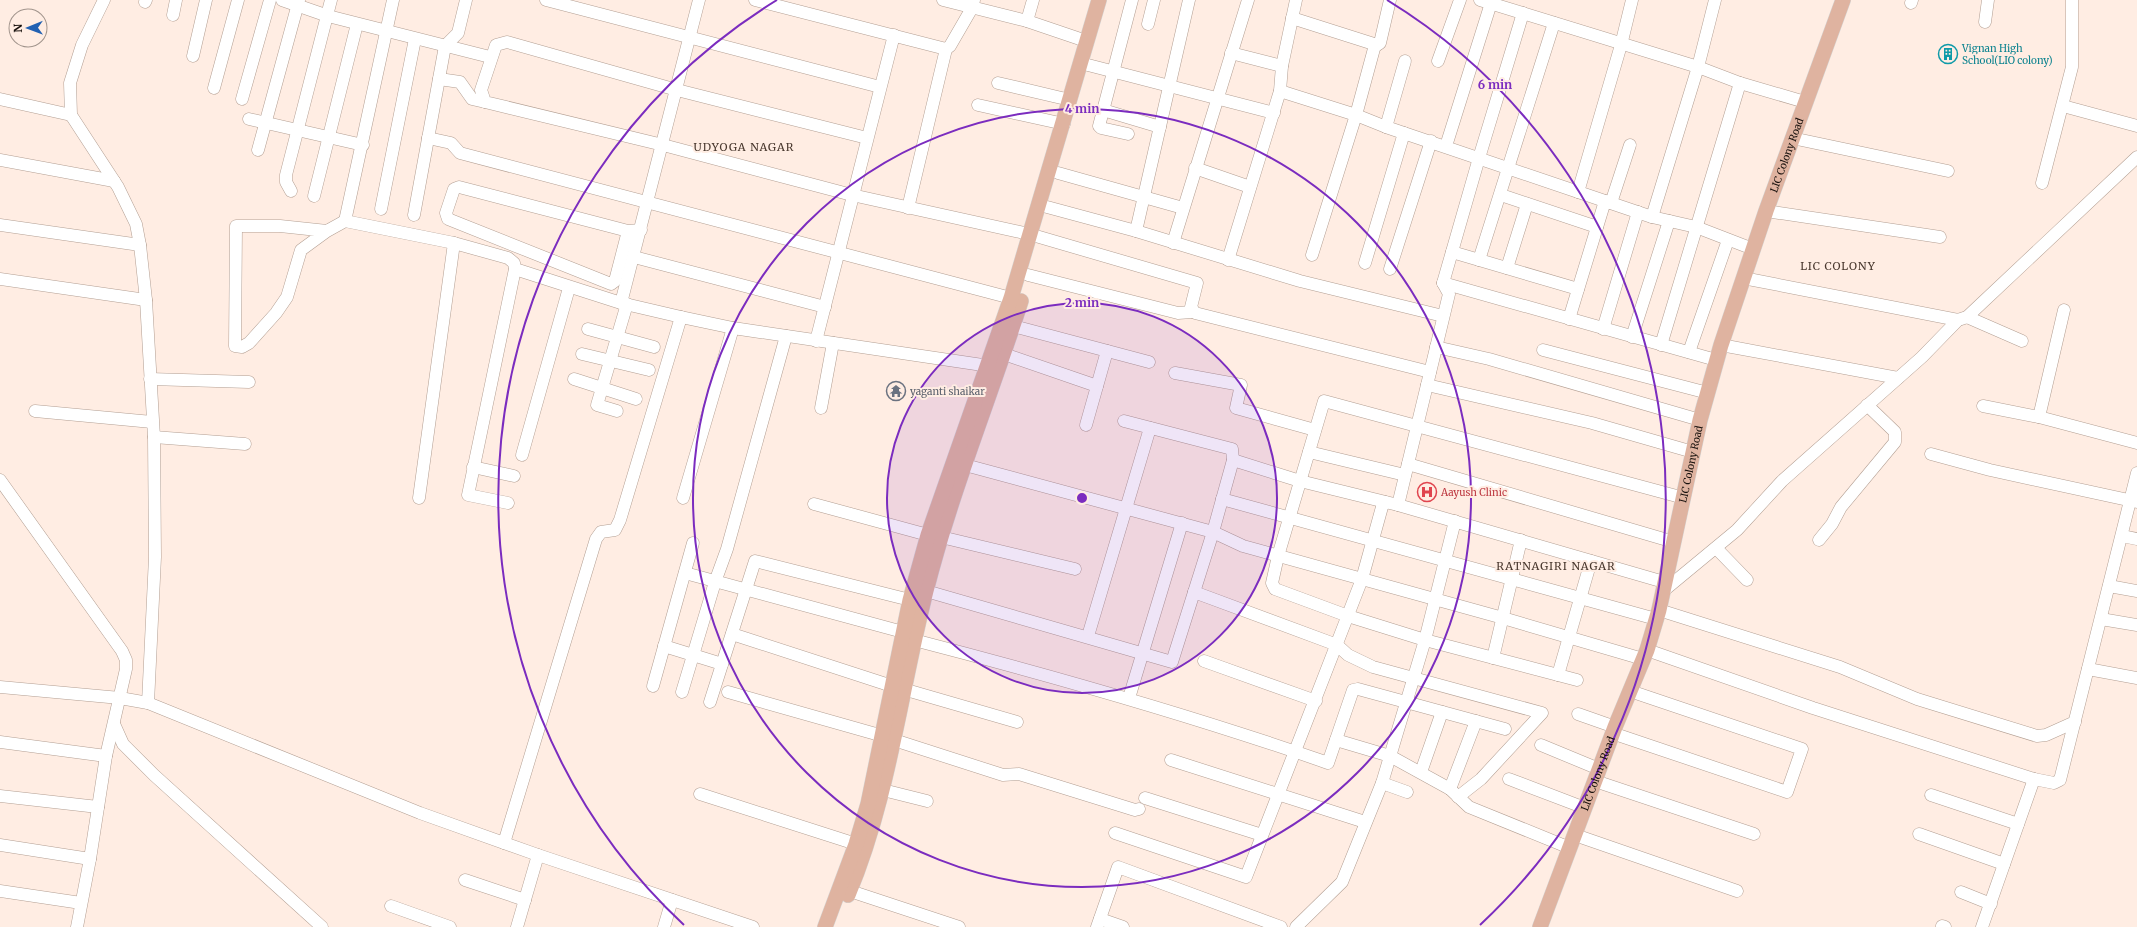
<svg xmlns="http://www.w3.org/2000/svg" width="2137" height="927" font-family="Merriweather,serif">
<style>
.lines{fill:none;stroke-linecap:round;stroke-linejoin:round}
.minor-casing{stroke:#b39f93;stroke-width:13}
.major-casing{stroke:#d5d4d3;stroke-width:16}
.minor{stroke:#fff;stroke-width:12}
.major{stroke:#dfb3a0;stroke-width:15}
.ring{fill:none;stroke:#7b2cbf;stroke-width:2}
.labels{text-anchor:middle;stroke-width:4;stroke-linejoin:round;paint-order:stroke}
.culture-label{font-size:10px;fill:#0d838f;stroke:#ffede3;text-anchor:start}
.street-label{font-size:10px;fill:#17100c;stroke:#ffede3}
.worship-label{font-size:10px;fill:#5b616d;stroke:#ffede3;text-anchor:start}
.health-label{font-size:10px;fill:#be3a42;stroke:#ffede3;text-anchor:start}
.neighbourhood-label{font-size:11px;letter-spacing:1px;fill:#49382e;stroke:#ffede3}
.centre{fill:#7b2cbf;stroke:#ffede3;stroke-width:2}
.ring-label{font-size:12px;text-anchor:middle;font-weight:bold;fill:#7b2cbf;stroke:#ffede3;stroke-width:4;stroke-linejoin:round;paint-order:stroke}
</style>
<rect width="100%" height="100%" fill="#ffede3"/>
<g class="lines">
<g class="minor-casing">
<g id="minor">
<path d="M104 0 82 45 70 83 71 115 118 187 136 224 140 245 146 300 154 437 155 557 148 703"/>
<path d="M282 0 328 16 490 57"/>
<path d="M546 0 880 87"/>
<path d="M755 0 946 49 950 46 972 8 974 0"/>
<path d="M943 0 1027 21 1033 0"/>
<path d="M1480 0 1698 67 1740 83 1805 102"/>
<path d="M145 2 146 0"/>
<path d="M1911 3 1912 0"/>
<path d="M173 15 176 0"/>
<path d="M1292 18 1377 45 1380 43 1390 0"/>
<path d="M1027 21 1086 41"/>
<path d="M1985 22 1988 0"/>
<path d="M1148 24 1154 0"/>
<path d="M1231 53 1282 66"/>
<path d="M193 56 206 0"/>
<path d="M1438 61 1460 0"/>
<path d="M1088 65 1274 113"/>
<path d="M439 79 460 82 472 99 485 102"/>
<path d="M998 83 1070 100"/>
<path d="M214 88 238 0"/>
<path d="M1280 91 1356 115 1386 127 1652 217 1696 227 1753 249"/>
<path d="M0 99 71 115"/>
<path d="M242 99 270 0"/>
<path d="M978 105 1064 124"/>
<path d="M2063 106 2137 126"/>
<path d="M1103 110 1160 127"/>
<path d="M249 119 363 145"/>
<path d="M1386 127 1405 61"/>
<path d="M1128 134 1101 128 1099 126 1132 0"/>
<path d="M428 138 451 143 460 153 1011 298"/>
<path d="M867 138 677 90 507 42 496 45 481 90 485 102 663 145 852 195 1029 234 1197 283 1191 307 1195 313 1430 372"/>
<path d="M1792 138 1948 171"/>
<path d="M1446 146 1491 3"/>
<path d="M258 150 299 0"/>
<path d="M0 160 114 181"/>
<path d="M1195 168 1250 187"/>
<path d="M1058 173 1183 208"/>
<path d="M2042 183 2072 67V0"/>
<path d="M291 191 286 182V175L331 0"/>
<path d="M1578 192 1621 45 1632 0"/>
<path d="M1501 195 1597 227"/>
<path d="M314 196 357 24"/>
<path d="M1611 203 1630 145"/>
<path d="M1047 207 1136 231 1300 281 1443 316"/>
<path d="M908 208 946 49"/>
<path d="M381 209 415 39"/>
<path d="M1766 211 1940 237"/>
<path d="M414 215 445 46 458 33 466 0"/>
<path d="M1652 217 1698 67 1715 0"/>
<path d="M345 221 393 0"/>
<path d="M0 225 140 245"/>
<path d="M327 231 301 250 287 297 276 313 249 343 242 347 235 346 236 226H280L327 231 345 221 454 243 508 258 514 263 515 269 621 303 681 317 733 328 996 367"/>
<path d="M628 231 615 281 611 284 448 219 446 213 454 189 459 187 628 231 641 230"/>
<path d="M1136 231 1189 0"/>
<path d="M1173 243 1248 0"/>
<path d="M1452 252 1578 289"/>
<path d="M1312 255 1356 115 1375 45"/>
<path d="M634 257 825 307"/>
<path d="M1228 260 1280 91 1282 66 1296 0"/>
<path d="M1479 260 1554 23"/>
<path d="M1365 263 1404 133"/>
<path d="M1507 268 1527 204"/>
<path d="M1390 269 1431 141"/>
<path d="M1028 275 1178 313 1192 312"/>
<path d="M1743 278 1958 320"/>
<path d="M0 279 146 300"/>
<path d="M1443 283 1716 360"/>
<path d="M621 303 699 0"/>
<path d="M2064 310 2039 417 2137 443"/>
<path d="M1967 317 2022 341"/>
<path d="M1569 319 1605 201"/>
<path d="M1013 326 1149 362"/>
<path d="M588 329 654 347"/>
<path d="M1603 329 1638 212"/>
<path d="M1632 337 1669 221"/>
<path d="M816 341 894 35"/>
<path d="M1661 345 1740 83"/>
<path d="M1721 345 1898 378"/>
<path d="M1436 347 1489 359 1700 420"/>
<path d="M1543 350 1708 393"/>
<path d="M1689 352 1728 240"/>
<path d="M582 354 649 370"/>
<path d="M1004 354 1097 386"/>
<path d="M1175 373 1241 385 1236 408 1315 430"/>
<path d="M150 379 249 382"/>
<path d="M574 379 636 399"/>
<path d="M1427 385 1592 423 1693 452"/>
<path d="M1983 406 2039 417"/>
<path d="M821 408 833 343"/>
<path d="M35 411 152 422"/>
<path d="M617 411 597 405 627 304"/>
<path d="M1086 425 1107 351"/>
<path d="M154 437 245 444"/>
<path d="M1309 452 1405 475"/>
<path d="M1931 454 1990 470 2137 502"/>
<path d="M522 455 569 288"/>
<path d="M1233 460 1300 481 1398 505 1664 582"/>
<path d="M1408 464 1674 542"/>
<path d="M965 465 1213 532 1243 546 1503 618 1643 659"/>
<path d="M473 467 514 476"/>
<path d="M0 480 122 651 126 660V669L106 756 90 859 77 927"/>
<path d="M419 498 454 243"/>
<path d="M683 498 733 328"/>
<path d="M1222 499 1656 619"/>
<path d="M508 503 468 495 515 269"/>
<path d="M814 504 928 535"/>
<path d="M1398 505 1449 294 1443 283 1479 158 1523 13"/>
<path d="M2122 536 2137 539"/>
<path d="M941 537 1075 569"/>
<path d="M1819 540 1832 524 1841 507 1895 442V432L1867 405"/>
<path d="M1716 548 1747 580"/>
<path d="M685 573 903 632"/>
<path d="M2109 586 2137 591"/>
<path d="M926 591 1172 662 1213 532 1233 460 1232 449 1124 421"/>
<path d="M1194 592 1337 645 1348 655 1373 667 1542 713 1481 779 1458 797"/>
<path d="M1662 592 1737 530 1782 481 1922 357 1958 320 1967 317 2137 157"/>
<path d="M1659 610 1840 667 1917 699 2037 736 2046 735 2075 722"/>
<path d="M2101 619 2137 625"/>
<path d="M732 634 892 686"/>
<path d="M1088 636 1150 428"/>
<path d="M914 640C1053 676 1191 715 1328 763L1353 690 1358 689 1505 729"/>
<path d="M664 646 722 664"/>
<path d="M1647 650 1813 708 2034 779 2054 783 2060 780 2137 473"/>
<path d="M1493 658 1521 540"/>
<path d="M1204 661 1316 701"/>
<path d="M2088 669 2137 678"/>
<path d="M1558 675 1591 561"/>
<path d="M1577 680 1425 640 1348 616 1275 589 1272 583 1278 556 1324 401 1684 498"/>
<path d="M653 686 693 543"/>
<path d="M0 687 120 698 148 703 420 813 538 855 753 927"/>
<path d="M903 689 1017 722"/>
<path d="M682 692 715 582 727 549 786 336"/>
<path d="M728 692 883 736"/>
<path d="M1129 698 1182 523"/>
<path d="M710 702 755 561 910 600"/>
<path d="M1578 714 1615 727"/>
<path d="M114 724 123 744 154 775 322 927"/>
<path d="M1612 733 1787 792 1802 749 1630 691"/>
<path d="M894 740 1003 775 1019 774 1135 810 1139 809"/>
<path d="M1336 740 1390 756 1450 789 1469 807 1570 848"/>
<path d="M0 742 106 756"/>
<path d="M1541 745 1599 769"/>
<path d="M1171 760 1365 822"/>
<path d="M1421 772 1442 712"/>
<path d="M1509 779 1585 808"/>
<path d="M1595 781 1754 834"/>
<path d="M1382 783 1407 792"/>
<path d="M1450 789 1476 721"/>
<path d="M883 790 927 801"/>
<path d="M700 794 856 844"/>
<path d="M1931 795 2018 824"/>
<path d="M0 796 98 807"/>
<path d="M1145 798 1262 835"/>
<path d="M1115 833 1246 877 1362 579 1382 507 1385 502"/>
<path d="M1919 834 2004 864"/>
<path d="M1575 835 1737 891"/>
<path d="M504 843 596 539 601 532 615 530 620 520 681 317"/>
<path d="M0 845 90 859"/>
<path d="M465 880 525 900"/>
<path d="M0 891 81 903"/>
<path d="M850 891 959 927"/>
<path d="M1961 892 1991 904"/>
<path d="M391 906 450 927"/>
<path d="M1100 919 1123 927"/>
<path d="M1942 926 1945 927"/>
<path d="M517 927 538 855"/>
<path d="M664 927 672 900"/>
<path d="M1097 927 1118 867 1281 927"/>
<path d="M1296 927 1342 882 1382 783 1425 640 1455 521"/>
<path d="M1982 927 2034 779"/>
</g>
</g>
<g class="major-casing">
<g id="major">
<path d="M848 895C889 797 900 693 926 591 951 492 990 398 1021 301"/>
<path d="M825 927 856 844 868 804 910 600 928 535 1011 298 1099 0"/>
<path id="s1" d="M1540 927 1615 727 1647 650 1659 610 1700 420 1721 345 1766 211 1843 0"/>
</g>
</g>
<use href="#minor" class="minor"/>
<use href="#major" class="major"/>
</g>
<circle cx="1082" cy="498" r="195" fill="#7b2cbf" fill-opacity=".12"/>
<g class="ring">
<circle cx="1082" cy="498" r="195"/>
<circle cx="1082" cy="498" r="389"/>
<path d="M684 925A584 584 0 0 1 777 0M1387 0A584 584 0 0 1 1480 925"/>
</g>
<defs>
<g id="building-ring" transform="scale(1)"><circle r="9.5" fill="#ffede3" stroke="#0f9aa8" stroke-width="1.5"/><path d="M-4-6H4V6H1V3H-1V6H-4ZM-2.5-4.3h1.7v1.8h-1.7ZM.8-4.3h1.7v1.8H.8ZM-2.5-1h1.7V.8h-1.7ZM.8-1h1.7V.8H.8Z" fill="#0f9aa8"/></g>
<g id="temple-ring" transform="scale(1)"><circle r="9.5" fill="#ffede3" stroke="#6b7280" stroke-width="1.5"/><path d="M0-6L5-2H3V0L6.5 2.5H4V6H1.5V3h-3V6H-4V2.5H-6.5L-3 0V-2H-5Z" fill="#6b7280"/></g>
<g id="hospital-ring" transform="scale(1)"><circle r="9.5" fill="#ffede3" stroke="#e0444e" stroke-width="1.5"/><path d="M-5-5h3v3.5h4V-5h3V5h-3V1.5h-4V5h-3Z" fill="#e0444e"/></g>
</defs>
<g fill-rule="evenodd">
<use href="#building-ring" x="1948" y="54"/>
<use href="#temple-ring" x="896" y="391"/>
<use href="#hospital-ring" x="1427" y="492"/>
</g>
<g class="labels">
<g class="culture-label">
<text x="1962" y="52">Vignan High<tspan x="1962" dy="12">School(LIO colony)</tspan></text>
</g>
<g class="street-label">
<text dy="4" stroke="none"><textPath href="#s1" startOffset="812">LIC Colony Road</textPath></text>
<text dy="4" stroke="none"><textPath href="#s1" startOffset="488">LIC Colony Road</textPath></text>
<text dy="4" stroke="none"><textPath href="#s1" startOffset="164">LIC Colony Road</textPath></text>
</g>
<g class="worship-label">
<text x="910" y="395">yaganti shaikar</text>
</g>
<g class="health-label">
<text x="1441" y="496">Aayush Clinic</text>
</g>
<g class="neighbourhood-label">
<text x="744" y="151">UDYOGA NAGAR</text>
<text x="1838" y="270">LIC COLONY</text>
<text x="1556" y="570">RATNAGIRI NAGAR</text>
</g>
</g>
<circle cx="1082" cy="498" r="6" class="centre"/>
<g class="ring-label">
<text x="1495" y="89">6 min</text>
<text x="1082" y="113">4 min</text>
<text x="1082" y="307">2 min</text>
</g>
<g transform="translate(28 28) rotate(269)"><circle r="19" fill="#ffede3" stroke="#a2958d"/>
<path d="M0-3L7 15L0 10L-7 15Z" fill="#2261b2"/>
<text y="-6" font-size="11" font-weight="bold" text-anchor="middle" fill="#17100c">N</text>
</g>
</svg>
